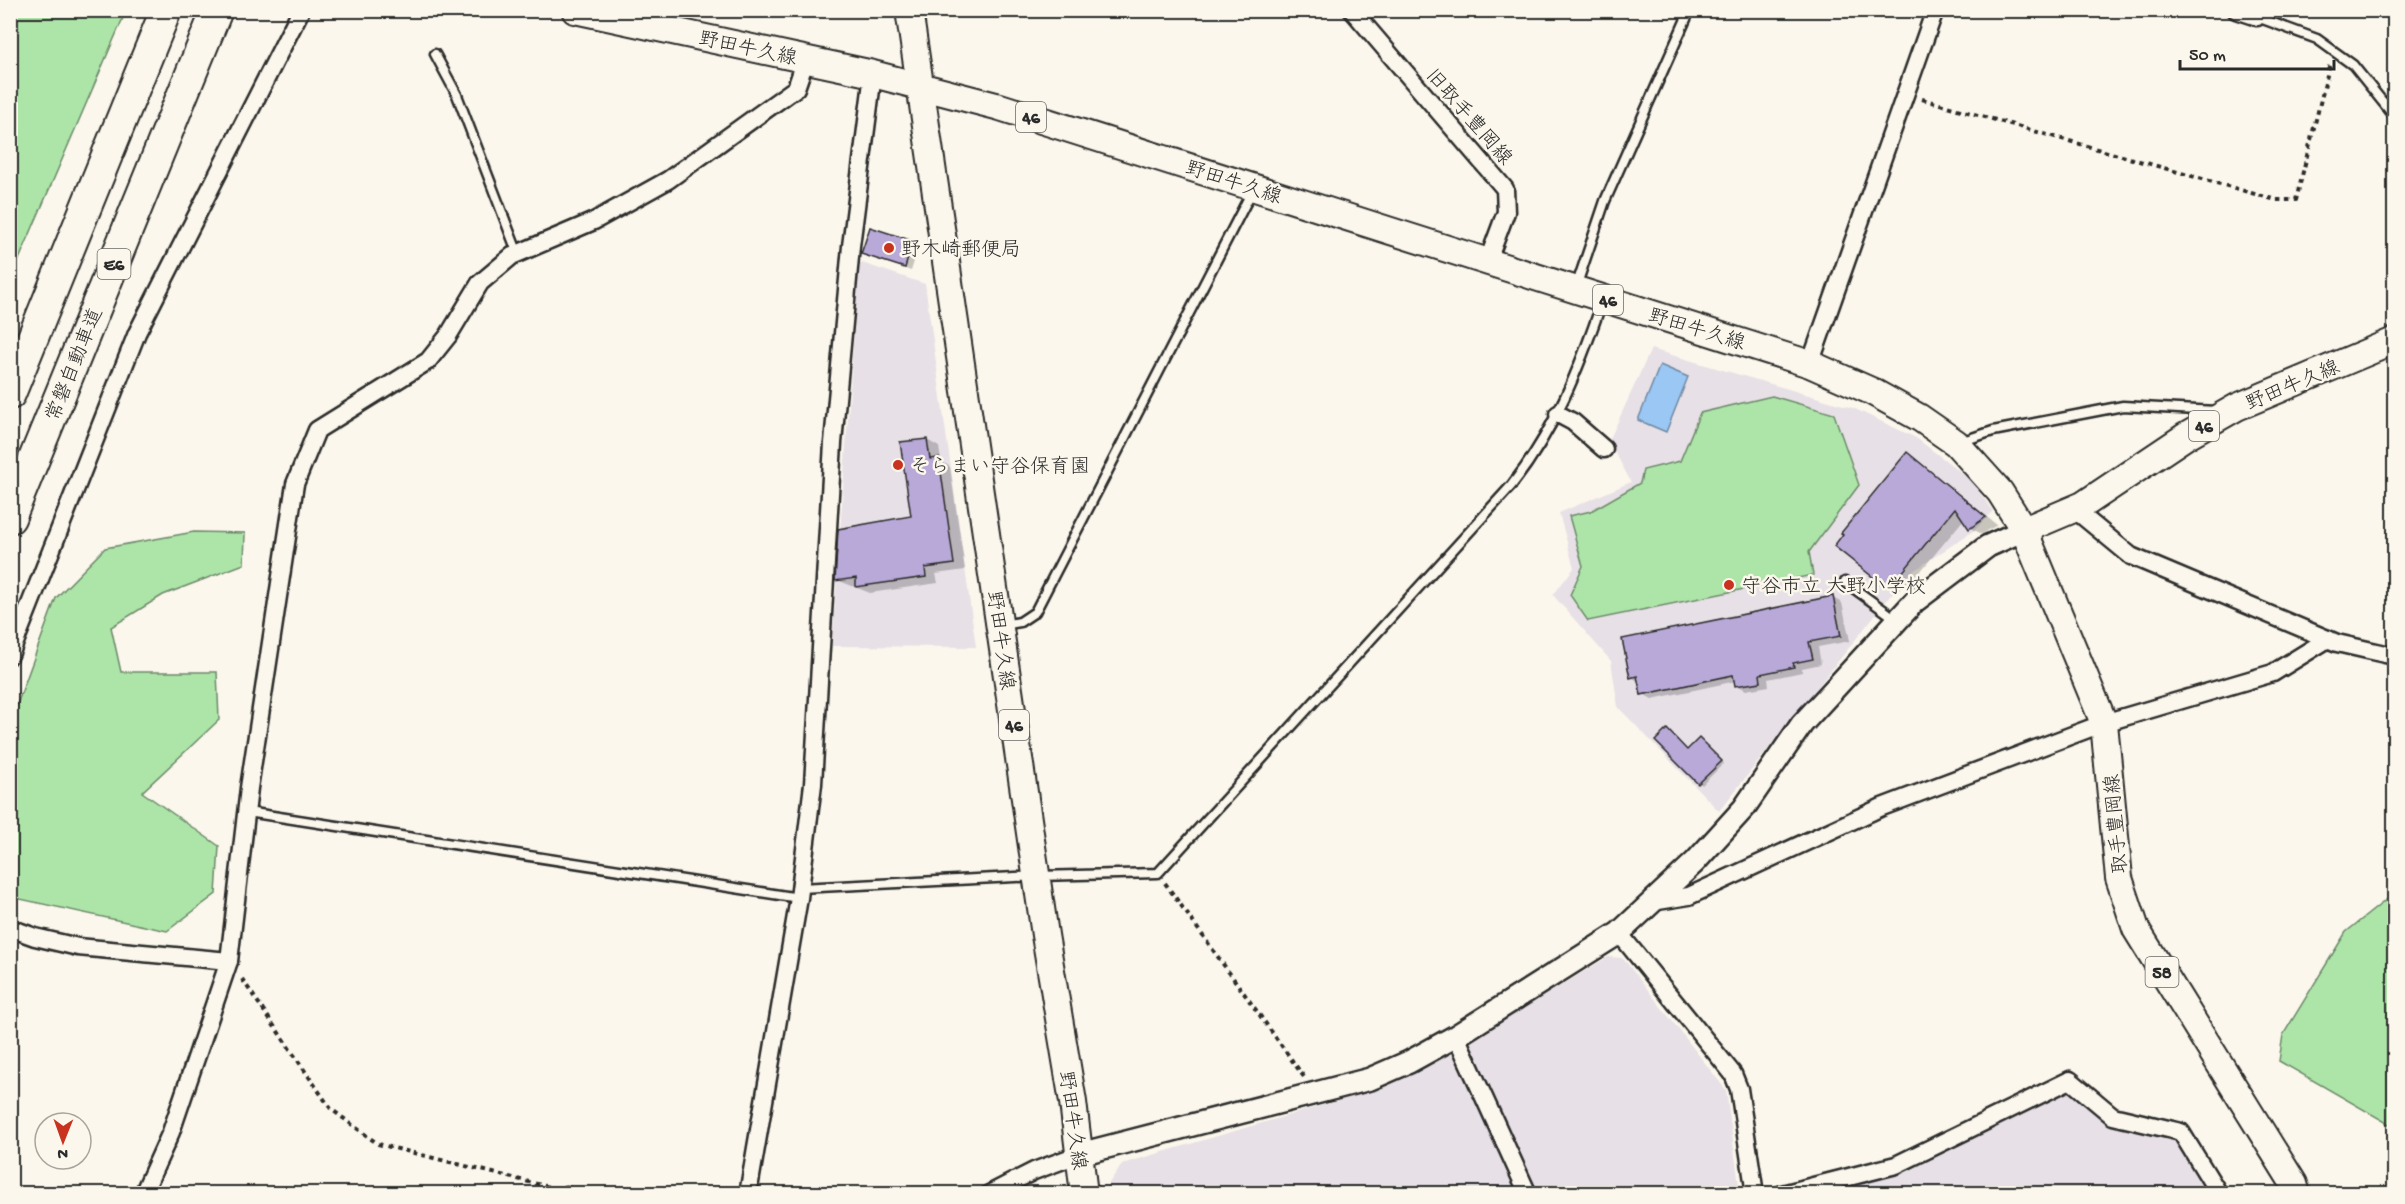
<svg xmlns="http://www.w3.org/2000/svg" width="2405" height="1204" font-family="'Gochi Hand','Klee One',sans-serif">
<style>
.built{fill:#e7e0e6}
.green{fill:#ade5a8;stroke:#6c886a;stroke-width:1.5}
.water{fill:#9ac7f4;stroke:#6e89a4;stroke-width:1.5}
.shadow{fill:#0003}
.building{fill:#b9a9d9;stroke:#2b2b2b;stroke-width:1.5}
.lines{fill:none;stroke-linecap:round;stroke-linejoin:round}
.service-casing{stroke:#2b2b2b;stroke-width:13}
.minor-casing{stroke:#2b2b2b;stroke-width:21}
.tertiary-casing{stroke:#2b2b2b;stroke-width:26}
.primary-casing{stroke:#2b2b2b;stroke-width:30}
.motorway-casing{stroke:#2b2b2b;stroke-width:34}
.path{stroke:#2b2b2b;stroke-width:4;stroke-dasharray:4.5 4.5;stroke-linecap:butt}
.service{stroke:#fbf7ec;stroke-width:8}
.minor{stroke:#fbf7ec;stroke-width:16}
.tertiary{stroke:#fbf7ec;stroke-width:21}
.primary{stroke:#fbf7ec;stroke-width:26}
.motorway{stroke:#fbf7ec;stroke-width:30}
.poi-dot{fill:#c8321e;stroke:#fbf7ec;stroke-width:2}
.labels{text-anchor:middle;stroke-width:5;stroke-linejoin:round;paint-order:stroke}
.shield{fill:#fbf7ec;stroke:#696865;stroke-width:1.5}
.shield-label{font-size:18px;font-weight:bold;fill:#2b2b2b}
.street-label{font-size:20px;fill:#2b2b2b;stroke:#fbf7ec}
.poi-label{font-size:20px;fill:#2b2b2b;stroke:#fbf7ec;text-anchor:start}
</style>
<rect width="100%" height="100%" fill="#fbf7ec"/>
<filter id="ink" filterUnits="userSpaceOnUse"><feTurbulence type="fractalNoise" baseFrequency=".0167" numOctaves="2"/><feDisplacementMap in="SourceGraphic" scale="12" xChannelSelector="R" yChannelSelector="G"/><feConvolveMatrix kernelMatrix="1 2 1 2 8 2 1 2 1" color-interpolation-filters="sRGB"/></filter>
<g filter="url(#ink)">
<g class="built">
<path d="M859 262 925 284 976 647 832 646Z"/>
<path d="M1651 349 1853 408 1916 438 1970 479 1993 511 1976 529 1906 576 1719 811 1618 707 1611 661 1553 595 1574 568 1559 513 1631 482 1609 441Z"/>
<path d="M1608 957 1623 958 1726 1090 1739 1185 1733 1194H1108L1107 1186 1122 1164 1378 1089 1464 1044Z"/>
<path d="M2070 1080 2113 1116 2181 1132 2219 1194H1742L1896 1165Z"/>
</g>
<g class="green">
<path d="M11 10 126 11 11 278 10 11Z"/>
<path d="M1772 396 1834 414 1859 485 1809 552 1813 575 1588 621 1570 595 1583 566 1569 516 1591 511 1640 483 1643 470 1680 461 1700 413Z"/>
<path d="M194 532 245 533 244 564 163 595 111 627 121 672H217L219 720 142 792 219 846 216 894 167 931 16 898 11 912V721L56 598 105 548Z"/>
<path d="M2391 896H2394V1127L2279 1061 2283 1035 2346 932Z"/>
</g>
<path class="water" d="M1660 365 1688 377 1666 432 1638 420Z"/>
<g class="shadow">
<path d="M913 242 919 246 911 271 863 254Z"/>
<path d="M927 440 939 447 941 461 950 467 965 570 936 574 938 583 870 593 837 580 912 518Z"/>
<path d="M1907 454 1997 525 1982 534 1970 528 1964 519 1910 584 1906 582 1897 592 1836 545Z"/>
<path d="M1833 598 1842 603 1850 641 1818 647 1821 664 1802 668V672L1768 679 1769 686 1746 690 1737 685 1736 681 1652 699 1643 694 1640 682 1631 677Z"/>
<path d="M1657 741 1688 751 1702 741 1724 763 1702 785Z"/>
</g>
<g class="building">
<path d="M870 227 913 241 905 268 861 254Z"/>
<path d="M927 439 930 459 939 458 954 564 925 568 926 577 856 587V578L835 581 838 529 911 516 900 442Z"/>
<path d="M1907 452 1986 517 1969 529 1955 508 1897 579 1894 576 1884 586 1834 546 1843 534 1841 533Z"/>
<path d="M1833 596 1841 636 1809 642 1813 659 1793 663 1794 667 1760 674 1761 682 1735 686 1733 675 1641 695 1637 676 1630 678 1622 639Z"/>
<path d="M1667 729 1687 750 1699 738 1722 761 1698 784 1655 741Z"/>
</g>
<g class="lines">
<g class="service-casing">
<g id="service">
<path d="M2257 17 2317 39 2353 65 2394 116"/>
<path d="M435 54 457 95 518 254"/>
<path d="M2387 106 2394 94"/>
<path d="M1576 287 1605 201 1690 10"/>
<path d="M1960 442 1993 431 2123 406 2216 411"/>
<path d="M1845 582 1896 619"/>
<path d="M1003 625 1020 622 1035 612 1252 191"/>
<path d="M247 812 799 898"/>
<path d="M800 888 1037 876 1158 873 1511 486C1555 430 1579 369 1602 302"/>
<path d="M565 1194 566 1191"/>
</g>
</g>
<g class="minor-casing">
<g id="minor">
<path d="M1352 10 1505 189 1506 212 1487 263"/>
<path d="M2236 10 2257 17 2259 10"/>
<path d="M1810 364 1935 10"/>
<path d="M1558 414 1573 422 1604 449"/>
<path d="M2074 509 2131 556 2337 643 2394 656"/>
<path d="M10 655 137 333 301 10"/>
<path d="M1652 902 1689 896 1882 807 2104 723 2273 673 2328 639"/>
<path d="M10 928 35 937 78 947 229 961"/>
<path d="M1619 933 1733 1074 1739 1089 1755 1194"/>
<path d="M1456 1036 1528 1194"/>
<path d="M143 1194 171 1132 229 961 249 788 295 484 317 430 428 361 448 336 480 283 512 256 594 221 668 180 796 88 806 59"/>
<path d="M748 1194 799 898 813 784 833 443 851 246 873 74"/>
<path d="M989 1194 1034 1171 1080 1154"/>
<path d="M1782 1194 1896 1165 2070 1080 2113 1116 2181 1132 2219 1194"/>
</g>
</g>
<g class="tertiary-casing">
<path id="tertiary" d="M1080 1154 1370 1079 1409 1062 1456 1036 1619 933 1695 862 1744 808 1802 724 1915 601 1988 546 2024 530"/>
</g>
<g class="primary-casing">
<g id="primary">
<path d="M575 10 873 74 1000 107 1810 364 1871 391 1920 418 1956 443 2000 492 2024 530 2104 723 2119 878 2136 929 2294 1184 2297 1194"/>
<path d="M909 10 1045 935 1073 1102 1084 1194"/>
<path d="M2024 530 2083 505 2186 436 2237 407 2394 341"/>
</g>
</g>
<g class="motorway-casing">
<g id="motorway">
<path d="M10 394 166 10"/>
<path d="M10 518 217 10"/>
</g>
</g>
<g class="path">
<path d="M1922 99 2276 200H2296L2330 63"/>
<path d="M1165 883 1304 1077"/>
<path d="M242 979 331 1109 378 1144 553 1188"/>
</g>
<use href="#service" class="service"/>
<use href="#minor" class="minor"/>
<use href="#tertiary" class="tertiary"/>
<use href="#primary" class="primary"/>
<use href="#motorway" class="motorway"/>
</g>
</g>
<g class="poi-dot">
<circle cx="889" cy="248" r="6"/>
<circle cx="898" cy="465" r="6"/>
<circle cx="1729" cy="585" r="6"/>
</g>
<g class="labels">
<g class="shield">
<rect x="1016" y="102" width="30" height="30" rx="4.5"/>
<rect x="97.5" y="249" width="33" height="30" rx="4.5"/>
<rect x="1593" y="285" width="30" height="30" rx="4.5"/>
<rect x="2189" y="411" width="30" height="30" rx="4.5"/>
<rect x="999" y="710" width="30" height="30" rx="4.5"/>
<rect x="2145.5" y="957" width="33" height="30" rx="4.5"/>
</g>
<g class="shield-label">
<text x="1031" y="123">46</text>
<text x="114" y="270">E6</text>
<text x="1608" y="306">46</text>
<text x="2204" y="432">46</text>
<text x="1014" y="731">46</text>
<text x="2162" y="978">58</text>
</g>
<g class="street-label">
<text transform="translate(748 47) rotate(12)" y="7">野田牛久線</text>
<text transform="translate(1470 116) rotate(49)" y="7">旧取手豊岡線</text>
<text transform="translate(1234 181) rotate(18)" y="7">野田牛久線</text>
<text transform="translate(1697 328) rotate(17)" y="7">野田牛久線</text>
<text transform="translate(73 364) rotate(-68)" y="7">常磐自動車道</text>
<text transform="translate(2292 384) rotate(-23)" y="7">野田牛久線</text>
<text transform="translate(1002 640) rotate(82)" y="7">野田牛久線</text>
<text transform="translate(2115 824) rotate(-95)" y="7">取手豊岡線</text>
<text transform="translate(1074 1120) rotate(82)" y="7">野田牛久線</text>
</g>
<g class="poi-label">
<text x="901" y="255">野木崎郵便局</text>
<text x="910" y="472">そらまい守谷保育園</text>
<text x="1741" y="592">守谷市立 大野小学校</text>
</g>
</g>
<rect width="2405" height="1204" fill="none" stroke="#fbf7ec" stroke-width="36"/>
<rect x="18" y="18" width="2369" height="1168" fill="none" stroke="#2b2b2b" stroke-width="2" filter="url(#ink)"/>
<g transform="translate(63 1141) rotate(181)"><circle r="28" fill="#fbf7ec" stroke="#a8a59f" stroke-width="1.5"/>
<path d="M0-4.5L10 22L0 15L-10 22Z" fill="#c8321e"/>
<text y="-9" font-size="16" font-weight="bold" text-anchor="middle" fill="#2b2b2b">N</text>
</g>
<path d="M2180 60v9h154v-9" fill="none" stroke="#2b2b2b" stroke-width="3"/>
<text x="2189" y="60" font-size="18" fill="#2b2b2b" stroke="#fbf7ec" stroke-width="4.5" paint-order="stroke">50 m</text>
</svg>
